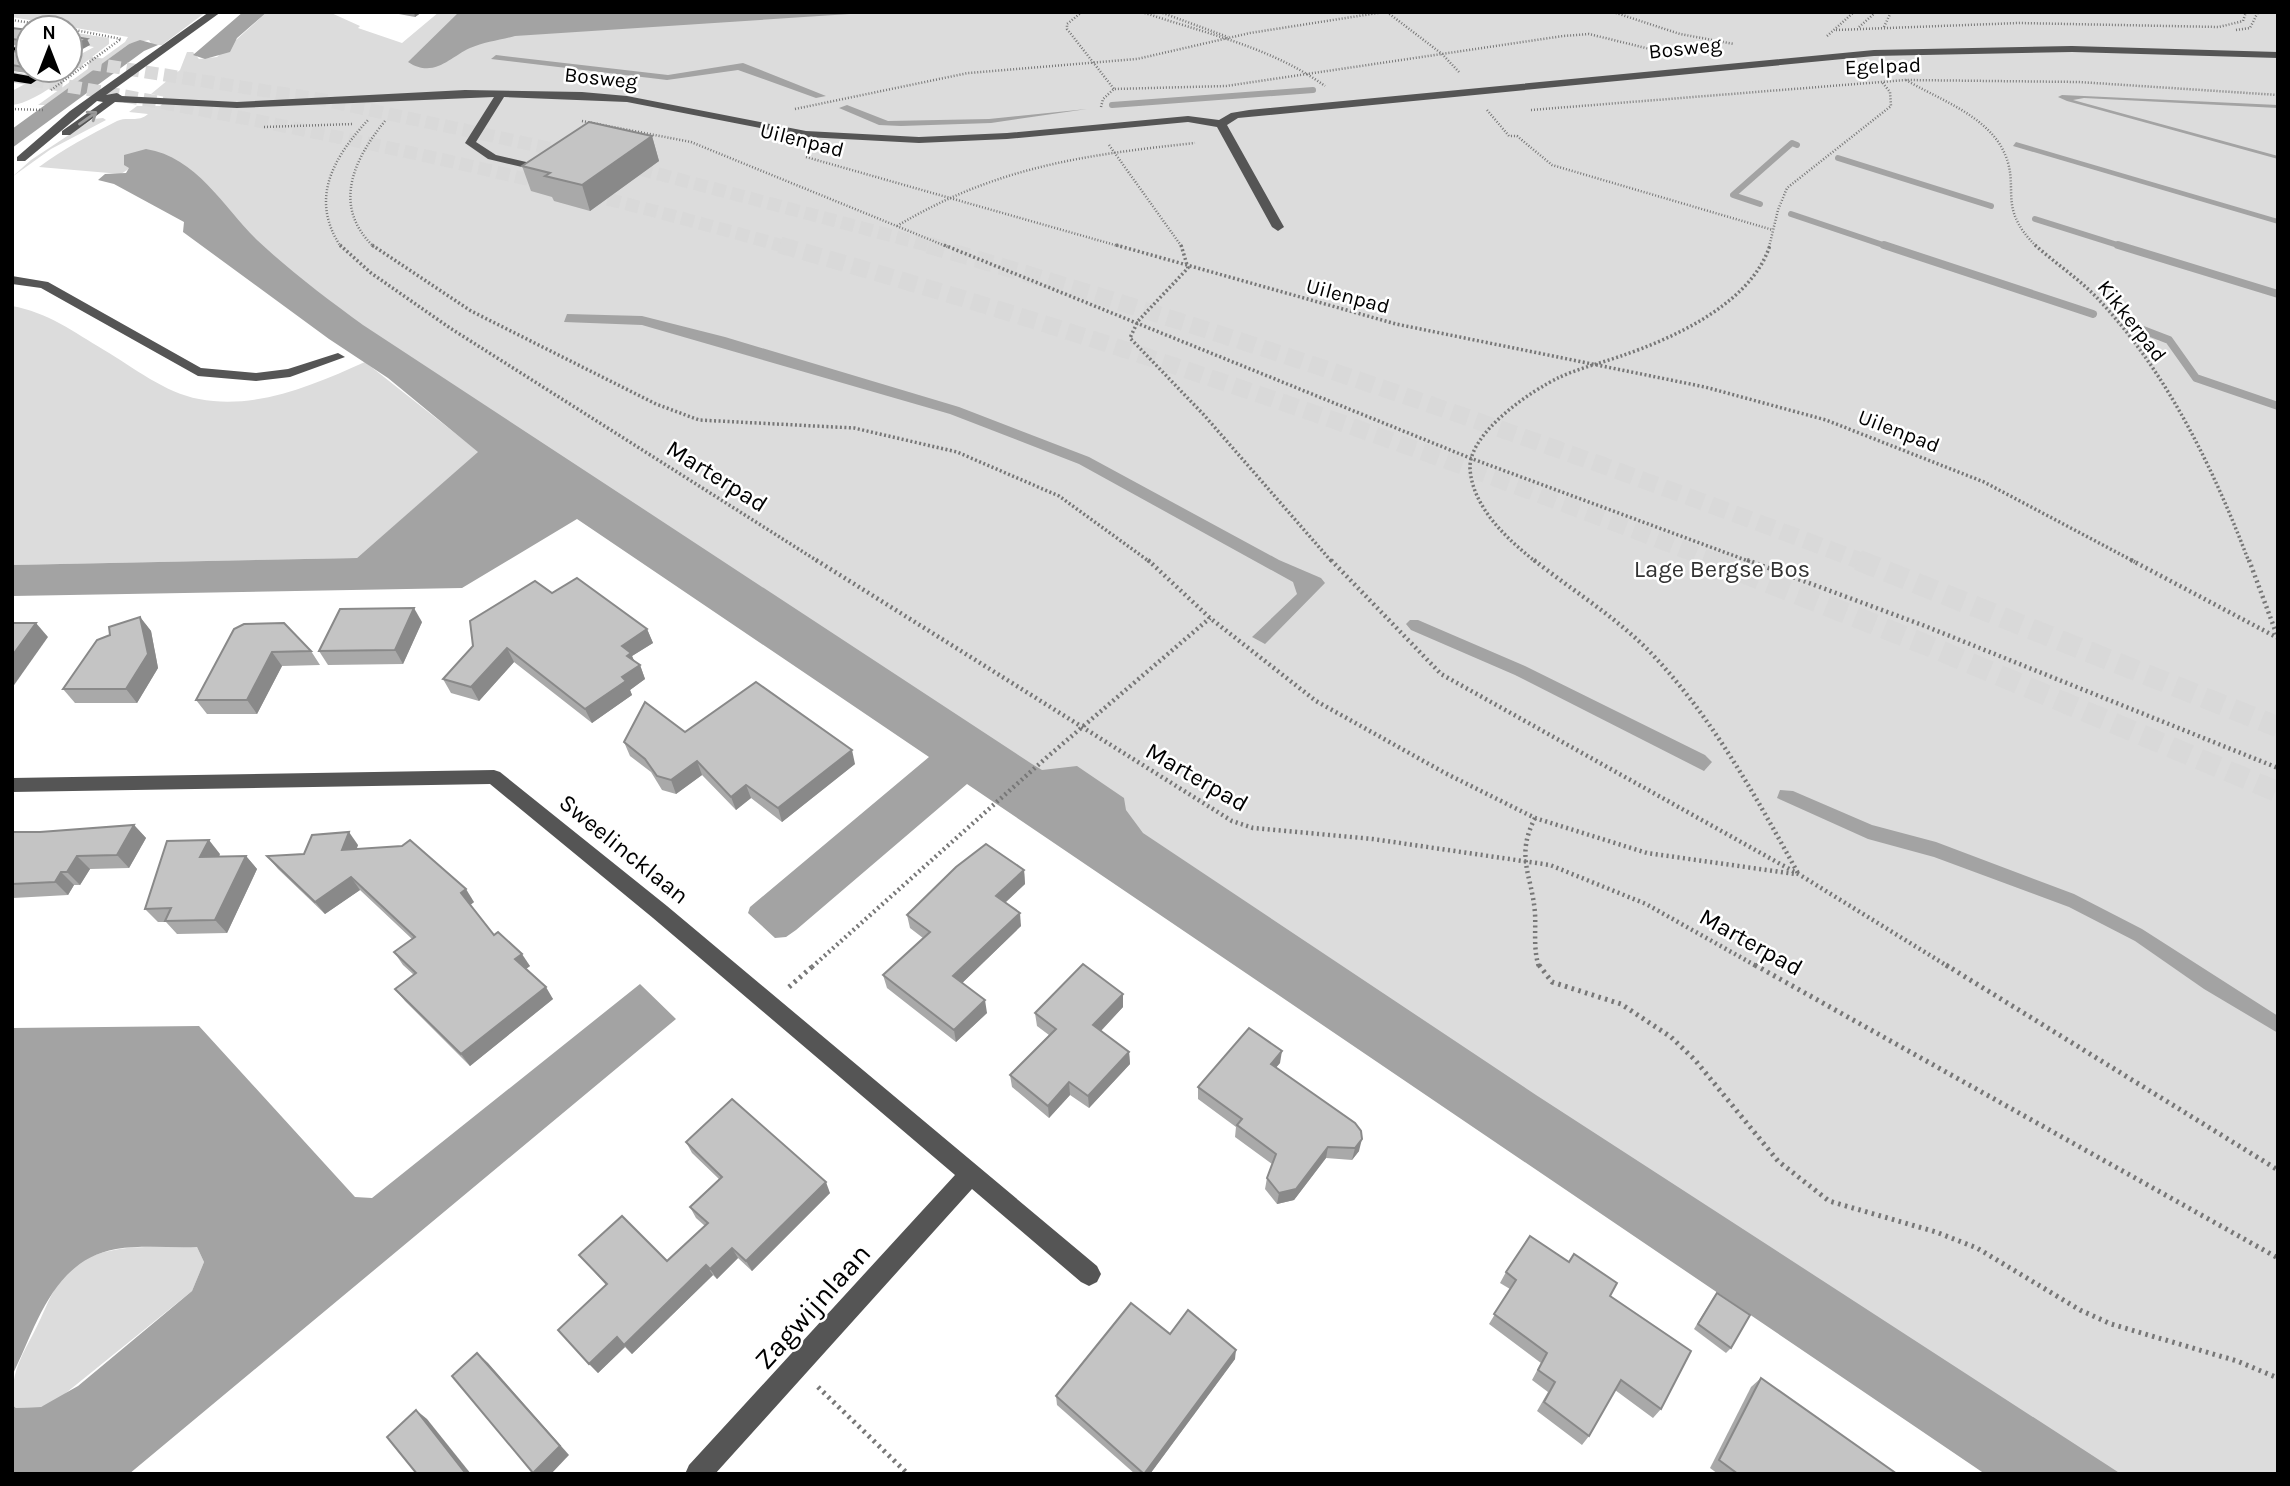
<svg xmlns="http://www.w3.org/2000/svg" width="2290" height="1486" font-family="Karla,sans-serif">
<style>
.green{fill:#dcdcdc}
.water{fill:#a3a3a3}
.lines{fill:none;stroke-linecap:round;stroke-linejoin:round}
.stream-far1{stroke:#a3a3a3;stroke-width:6}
.stream{stroke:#a3a3a3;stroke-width:8}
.highway-tunnel-far2{stroke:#d9d9d9;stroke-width:13;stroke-dasharray:13 6;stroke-linecap:butt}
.highway-tunnel-far1{stroke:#d9d9d9;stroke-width:17;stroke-dasharray:17 8;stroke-linecap:butt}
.highway-tunnel{stroke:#d9d9d9;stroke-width:21;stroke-dasharray:21 10;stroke-linecap:butt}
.highway-casing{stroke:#dbdbdb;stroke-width:3}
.path-far3{stroke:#777;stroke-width:2.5;stroke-dasharray:1 2;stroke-linecap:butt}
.path-far2{stroke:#777;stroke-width:3.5;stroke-dasharray:2 2.5;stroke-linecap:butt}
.path-far1{stroke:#777;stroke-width:4.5;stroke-dasharray:2 3.5;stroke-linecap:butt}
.path{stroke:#777;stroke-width:5;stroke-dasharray:2.5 4.5;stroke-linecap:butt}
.minor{fill:#555;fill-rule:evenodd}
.highway{fill:#000;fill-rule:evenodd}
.wall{fill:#a9a9a9}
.shaded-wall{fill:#898989}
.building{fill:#c4c4c4;stroke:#898989;stroke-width:2}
.oneway{stroke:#999}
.labels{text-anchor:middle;stroke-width:5;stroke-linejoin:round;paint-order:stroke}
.far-street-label{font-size:21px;fill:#000;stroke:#fff}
.street-label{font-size:24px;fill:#000;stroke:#fff}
.park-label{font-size:24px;fill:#333;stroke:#fff}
.near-street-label{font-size:28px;fill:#000;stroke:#fff}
</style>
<rect width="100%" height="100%" fill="#fff"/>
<g class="green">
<path d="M12 12 172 14 164 12H206L162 45H152L149 40 129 44 46 105H38L125 42 128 37 12 17Z"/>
<path d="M267 12H329L360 26 358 28 402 43 439 12H2278V1474H2086L527 461 130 168 121 174 39 167C63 149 90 135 117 121 128 116 138 123 148 114L129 112 137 106H160L170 98 151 94 180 70 187 52H193L199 59 217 57Z"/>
<path d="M70 32 109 38V44C87 60 37 104 12 105V91L51 70H70V60L94 47 70 43Z"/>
<path d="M103 118 106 120 51 149 12 177 31 160 93 119Z"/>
<path d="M12 306C47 312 74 332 104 350 133 367 165 393 199 399 256 410 314 385 365 362L479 452 357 558 12 565Z"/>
<path d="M197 1247 204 1262 192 1291 56 1401 41 1407 16 1408 12 1405C12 1367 22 1357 38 1324 45 1310 51 1293 60 1281 92 1239 150 1248 197 1247Z"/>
</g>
<g class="water">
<path d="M243 12H267L237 38 230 52 205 59 193 55Z"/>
<path d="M459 12H880L515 36C500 40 484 42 470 48 450 57 434 79 408 62Z"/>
<path d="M140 40 158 45 144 51 12 148V129L129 44Z"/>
<path d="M496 55 668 75 743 63 826 96 816 98 738 70 667 80 491 59Z"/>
<path d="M2062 95 2278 105V108L2084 98 2073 100 2278 156V159L2067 101 2058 97Z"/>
<path d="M847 105 888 121 989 119 1087 109 991 123 901 126 879 125 839 108Z"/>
<path d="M2016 142 2278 219V224L2013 146Z"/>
<path d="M146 149C197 157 224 208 257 240 290 271 326 298 363 325L1032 764 1042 770 1077 766 1124 798 1126 810 1143 833 1536 1095 2121 1474H1985L967 784 796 930 786 937 775 938 748 913 750 907 929 757 577 519 462 588 12 596V565L357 558 478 452 388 378 329 339 183 232 184 222 114 184 98 180 105 174 126 173 129 168 124 165V155Z"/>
<path d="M567 314 642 316 725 337 959 407 1089 457 1279 560 1321 578 1325 583 1265 644 1252 637 1297 594 1293 582 1079 464 950 414 642 325 564 322Z"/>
<path d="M1410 620H1418L1525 666 1705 755 1712 762 1704 771 1515 675 1411 630 1406 624Z"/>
<path d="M1780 790 1793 791 1872 825 1936 842 2074 894 2142 929 2278 1016V1033L2204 989 2135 941 2069 907 1934 857 1868 839 1777 798Z"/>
<path d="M640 984 676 1019 129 1474H12V1405L16 1408 41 1407 78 1386 192 1291 204 1262 197 1247C170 1248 142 1245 116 1249 53 1260 37 1325 12 1376V1028L199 1026 355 1197 372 1198Z"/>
</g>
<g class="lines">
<g class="stream-far1">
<path d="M1112 105 1313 90"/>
<path d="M1838 158 1991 206"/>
<path d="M1760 204 1733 195 1792 143 1797 145"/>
<path d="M1791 214 1889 247"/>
<path d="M2035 219 2124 247"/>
</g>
<g class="stream">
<path d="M1884 245 2093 314"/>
<path d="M2118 245 2278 294"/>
<path d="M2143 330 2169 340 2196 378 2278 406"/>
</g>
<g class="highway-tunnel-far2">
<path d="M70 60 324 100 576 154"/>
<path d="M31 80C286 122 537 176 786 247"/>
<path d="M621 164 934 247"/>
</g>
<g class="highway-tunnel-far1">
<path d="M780 245C1097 334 1409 442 1716 562"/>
<path d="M928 245C1245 336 1555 445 1863 562"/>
</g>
<g class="highway-tunnel">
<path d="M1711 560 1929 646 2278 792"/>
<path d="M1858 560 2278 727"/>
</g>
<g class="highway-casing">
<g id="highway">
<path d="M12 47 28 49V57L12 55Z"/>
<path d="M12 73 35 77 37 80 31 84 12 81Z"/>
</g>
</g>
<g class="path-far3">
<path d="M1082 12 1067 24V29L1114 89"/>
<path d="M1142 12C1204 33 1271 47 1325 86"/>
<path d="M1160 12 1228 37"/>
<path d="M1387 12 1442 54 1459 72"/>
<path d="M1613 12 1680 34 1734 44"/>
<path d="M12 20 63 28"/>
<path d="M1859 27 1876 12"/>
<path d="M1884 27 1891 12"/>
<path d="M1836 30 2019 23 2219 27 2243 21 2246 12"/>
<path d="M2236 30 2250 28 2258 12"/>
<path d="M1827 36 1854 12"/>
<path d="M1906 80C1938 99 1983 114 2002 148 2023 188 1994 205 2037 247"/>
<path d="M51 90 121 39 70 29"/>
<path d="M1101 107 1103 99 1114 89 1226 86 1563 36 1589 34 1658 51"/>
<path d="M12 109 43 110"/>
<path d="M795 109 968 73 1137 59 1250 33 1384 12"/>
<path d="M1487 110 1509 136H1517L1552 165 1773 230"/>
<path d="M1531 110 1906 80 2079 82 2278 95"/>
<path d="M582 121 691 142 948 247"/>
<path d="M264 127 353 124"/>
<path d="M1109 145 1182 247"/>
<path d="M806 157 1122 247"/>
<path d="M897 226C996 167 1083 155 1195 143"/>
<path d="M341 247C309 199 333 158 368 120"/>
<path d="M374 247C331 206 354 159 385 121"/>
<path d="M1769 247 1778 210 1787 188 1891 106 1890 92 1882 82"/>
</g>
<g class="path-far2">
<path d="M340 245 371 273 450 328 819 562"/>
<path d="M372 245 471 311 656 404 699 420 854 428 957 452 1059 496 1150 562"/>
<path d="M944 245 1470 458 1751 562"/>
<path d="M1116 245 1396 324 1705 387 1826 420 1984 482 2135 562"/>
<path d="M1181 245 1188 268 1138 321 1130 338 1204 415 1332 562"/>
<path d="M2035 245C2056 264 2081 280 2100 301 2168 374 2214 470 2249 562"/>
<path d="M1536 562C1507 539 1473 508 1470 469 1468 433 1532 390 1560 377 1580 368 1601 363 1621 356 1674 338 1752 303 1770 245"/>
</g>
<g class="path-far1">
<path d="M816 560 1232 821 1253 828 1373 839 1550 865 1646 904 1758 967"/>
<path d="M1148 560 1210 618 1316 701 1445 773 1535 818 1647 853 1795 874"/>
<path d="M1331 560 1441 674 1800 875 1949 967"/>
<path d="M1534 560C1573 591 1616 617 1651 653 1713 718 1756 797 1799 875"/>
<path d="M1747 560 1925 626 2278 768"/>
<path d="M2131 560 2278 638"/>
<path d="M2249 560 2278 638"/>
<path d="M1535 818C1515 857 1532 875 1535 913 1536 931 1533 949 1539 967"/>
<path d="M812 967 1046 758 1210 618"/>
</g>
<g class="path">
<path d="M1539 965 1552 982 1621 1004 1671 1037 1695 1060 1778 1161 1829 1201 1936 1232 1977 1248 2080 1310 2111 1324 2237 1361 2278 1378"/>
<path d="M1755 965 2278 1258"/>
<path d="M1946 965 2278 1170"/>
<path d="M789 987 814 965"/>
<path d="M818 1387 908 1474"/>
</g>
<g class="minor">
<path d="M209 12H221L106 95 117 93 122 96 237 102 465 90 582 92 627 96 806 131 919 137 1007 133 1188 116 1219 120 1231 113 1249 110 1874 50 2072 46 2278 52V58L2072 52 1874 56 1238 118 1227 125 1284 227 1278 231 1272 227 1217 127 1188 122 1007 139 919 143 806 137 627 102 504 97 476 142 496 155 539 165V169L535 170 488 159 465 143 494 97 237 108 115 102 70 135H62V131L103 102 97 101 25 161H17V157L70 111Z"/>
<path d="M12 276 48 282 201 368 256 373 288 369 338 353 345 357 290 377 256 381 198 376 41 288 12 284Z"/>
<path d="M494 770 500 772 667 906 1097 1266 1101 1274 1097 1282 1089 1286 1081 1282 972 1189 715 1474H685L689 1465 955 1175 653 918 490 784 12 792V778Z"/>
</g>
<use href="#highway" class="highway"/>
</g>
<g class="wall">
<path d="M388 12H422L415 17Z"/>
<path d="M12 28 28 30V70H44L35 74 12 71V51L26 53V47L12 45Z"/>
<path d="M652 136 659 161 590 211 554 201 552 197 531 191 522 166Z"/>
<path d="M552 593 647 629 653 643 632 656 634 661 640 665 645 679 630 690 632 695 592 723 514 662 479 701 451 693 443 679Z"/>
<path d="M140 617 151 631 158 668 137 703H75L63 689 110 635Z"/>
<path d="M422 622 403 664 328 665 319 651Z"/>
<path d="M234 629 311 651 320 665 282 666 257 714H207L196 700Z"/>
<path d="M685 732 855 764 782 822 751 798 736 810 702 775 676 794 662 790 651 772 630 756 624 742Z"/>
<path d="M134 825 146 838 129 868 90 869 80 885H74L68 895 13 898 12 899V832H40Z"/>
<path d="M358 845 356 849 474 902 470 905 494 935 530 966 526 969 553 999 470 1066 405 1001 395 989 414 975 403 965 394 952 412 939 360 890 325 914 278 869 267 856 304 854Z"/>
<path d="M220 854 219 857 246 856 257 869 227 933 177 934 166 922H158L145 909Z"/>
<path d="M1024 870 1025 884 1005 903 1021 926 962 983 987 1013 956 1042 887 988 883 975 923 938 910 928 907 915Z"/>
<path d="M1123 1007 1101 1031 1129 1052 1130 1064 1089 1108 1070 1095 1049 1118 1012 1087 1010 1075 1049 1035 1037 1026 1035 1013Z"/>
<path d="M1280 1063 1276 1067 1359 1151 1352 1160 1326 1158 1294 1200 1277 1204 1265 1189 1267 1178 1272 1164 1235 1137 1236 1127 1198 1099V1087Z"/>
<path d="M686 1142 830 1193 752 1271 738 1258 717 1279 713 1275 632 1354 625 1347 598 1373 558 1330 606 1285 579 1255 667 1261 705 1226 696 1218 690 1207 719 1179 692 1153Z"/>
<path d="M1506 1272 1610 1296 1661 1409 1653 1418 1615 1390 1589 1436 1582 1445 1537 1411 1548 1392 1532 1380 1541 1363 1489 1324 1510 1289 1500 1283Z"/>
<path d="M1717 1293 1731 1348 1726 1353 1694 1329 1713 1298Z"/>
<path d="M1170 1334 1235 1359 1150 1474H1135L1057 1405 1056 1396Z"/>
<path d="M1761 1378 1897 1474H1718L1710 1468 1751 1387Z"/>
</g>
<g class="shaded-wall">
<path d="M414 12H422L415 17Z"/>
<path d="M87 39 90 45 70 56V48Z"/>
<path d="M33 70H44L35 74Z"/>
<path d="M652 136 659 161 590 211 582 185Z"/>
<path d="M414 608 422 622 403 664 395 650Z"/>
<path d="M140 617 151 631 158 668 137 703 126 689Z"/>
<path d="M36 623 48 637 12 688V656Z"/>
<path d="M647 629 653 643 632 656 637 667 640 665 645 679 630 690 632 695 592 723 585 709 622 677V646Z"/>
<path d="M507 648 514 662 479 701 471 687Z"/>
<path d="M272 652 282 666 257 714 247 700Z"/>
<path d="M852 750 855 764 782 822 778 808Z"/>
<path d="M697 761 702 775 676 794 671 780Z"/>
<path d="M746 785 751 798 736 810 731 797Z"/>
<path d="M134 825 146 838 129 868 117 855Z"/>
<path d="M349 832 358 845 352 863 342 850Z"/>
<path d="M209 840 220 854 212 871 200 857Z"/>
<path d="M77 856 90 869 80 885 67 872Z"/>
<path d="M246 856 257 869 227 933 215 920Z"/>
<path d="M1024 870 1025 884 998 909 996 896Z"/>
<path d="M61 872 74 885 68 895 55 882Z"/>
<path d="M351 877 360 890 325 914 315 902Z"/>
<path d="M466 889 474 902 469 906 461 893Z"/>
<path d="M1020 913 1021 926 956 989 953 976Z"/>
<path d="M522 954 530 966 523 971 515 959Z"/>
<path d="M546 987 553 999 470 1066 461 1054Z"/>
<path d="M1123 994V1007L1094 1038 1093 1025Z"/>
<path d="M985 1000 987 1013 956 1042 954 1030Z"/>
<path d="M1282 1051 1280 1063 1269 1076 1271 1064Z"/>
<path d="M1129 1052 1130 1064 1089 1108 1088 1096Z"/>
<path d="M1069 1082 1070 1095 1049 1118 1048 1106Z"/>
<path d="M1362 1139 1359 1151 1352 1160 1355 1148Z"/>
<path d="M1328 1147 1326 1158 1294 1200 1277 1204 1279 1193Z"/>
<path d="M826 1182 830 1193 752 1271 746 1261Z"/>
<path d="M732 1248 738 1258 717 1279 710 1269Z"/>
<path d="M706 1265 713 1275 632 1354 624 1345Z"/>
<path d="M617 1337 625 1347 598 1373 589 1364Z"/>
<path d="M1236 1350 1235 1359 1150 1474H1144Z"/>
<path d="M477 1353 488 1363 569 1455 551 1474H535L533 1473Z"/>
<path d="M416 1410 427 1419 471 1474H466Z"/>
</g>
<g class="building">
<path d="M12 28 28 30V68L12 65V51L26 53V41L12 39Z"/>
<path d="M70 36 87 39 70 48Z"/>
<path d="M589 122 652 136 582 185 545 176 550 173 522 166Z"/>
<path d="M577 578 647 629 622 646 631 653 627 656 640 665 622 677 626 681 585 709 507 648 471 687 443 679 473 646 470 621 535 581 552 593Z"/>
<path d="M414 608 395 650 319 651 340 609Z"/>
<path d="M140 617 148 654 126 689H63L97 640 110 635 109 627Z"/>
<path d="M12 623H36L12 656Z"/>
<path d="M284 623 311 651 272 652 247 700H196L234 629 244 624Z"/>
<path d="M756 682 852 750 778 808 746 785 731 797 697 761 671 780 657 776 645 759 624 742 645 702 685 732Z"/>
<path d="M134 825 117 855 77 856 67 872H61L55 882 12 884V832H40Z"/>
<path d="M349 832 342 850 402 846 410 840 466 889 461 893 494 935 498 932 522 954 515 959 546 987 461 1054 395 989 416 973 394 952 415 937 351 877 315 902 267 856 304 854 312 835Z"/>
<path d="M209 840 200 857 246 856 215 920 165 921 171 908 145 909 167 841Z"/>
<path d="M986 844 1024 870 996 896 1020 913 953 976 985 1000 954 1030 883 975 930 932 907 915 956 867Z"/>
<path d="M1083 964 1123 994 1093 1025 1129 1052 1088 1096 1069 1082 1048 1106 1010 1075 1056 1029 1035 1013Z"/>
<path d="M1249 1028 1282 1051 1271 1064 1355 1123 1361 1131 1362 1139 1355 1148 1328 1147 1296 1189 1279 1193 1267 1178 1276 1154 1237 1125 1242 1119 1198 1087Z"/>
<path d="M732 1099 826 1182 746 1261 732 1248 710 1269 706 1265 624 1345 617 1337 589 1364 558 1330 607 1284 579 1255 622 1216 667 1261 708 1223 690 1207 722 1177 686 1142Z"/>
<path d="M1530 1236 1569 1262 1574 1254 1617 1283 1610 1296 1691 1351 1661 1409 1621 1380 1589 1436 1544 1402 1555 1382 1538 1370 1547 1353 1494 1314 1516 1280 1506 1272Z"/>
<path d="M1717 1293 1750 1315 1731 1348 1698 1324Z"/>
<path d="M1131 1303 1170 1334 1188 1310 1236 1350 1144 1474 1056 1396Z"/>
<path d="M477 1353 560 1446 533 1473 452 1376Z"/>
<path d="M1761 1378 1897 1474H1738L1719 1460Z"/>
<path d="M416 1410 466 1474H417L387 1437Z"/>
</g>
<defs><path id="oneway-shaft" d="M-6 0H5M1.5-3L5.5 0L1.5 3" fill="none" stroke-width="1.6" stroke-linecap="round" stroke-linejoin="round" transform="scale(1.75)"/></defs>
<use class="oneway" href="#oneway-shaft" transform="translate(88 118) rotate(-35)"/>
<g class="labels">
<g class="far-street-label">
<text transform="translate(1685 48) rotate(-6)" y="7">Bosweg</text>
<text transform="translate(1883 66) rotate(-2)" y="7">Egelpad</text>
<text transform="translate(601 78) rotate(6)" y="7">Bosweg</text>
<text transform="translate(802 140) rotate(14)" y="7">Uilenpad</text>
<text transform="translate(1348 296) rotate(15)" y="7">Uilenpad</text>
<text transform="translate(2132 321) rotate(52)" y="7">Kikkerpad</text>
<text transform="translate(1899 431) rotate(21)" y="7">Uilenpad</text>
</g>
<g class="street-label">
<text transform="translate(717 476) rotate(32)" y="8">Marterpad</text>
<text transform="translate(1197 777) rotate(30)" y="8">Marterpad</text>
<text transform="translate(624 849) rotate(39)" y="8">Sweelincklaan</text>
<text transform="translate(1751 942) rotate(29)" y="8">Marterpad</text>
</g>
<g class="park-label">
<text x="1722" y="577">Lage Bergse Bos</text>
</g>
<g class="near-street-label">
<text transform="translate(812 1306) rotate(-48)" y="10">Zagwijnlaan</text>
</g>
</g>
<rect width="2290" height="1486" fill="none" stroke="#000000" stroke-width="28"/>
<g transform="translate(49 49)"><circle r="33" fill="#ffffff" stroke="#999999" stroke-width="2"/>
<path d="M0-5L12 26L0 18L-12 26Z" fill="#000000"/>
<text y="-10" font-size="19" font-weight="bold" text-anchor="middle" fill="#000000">N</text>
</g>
</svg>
